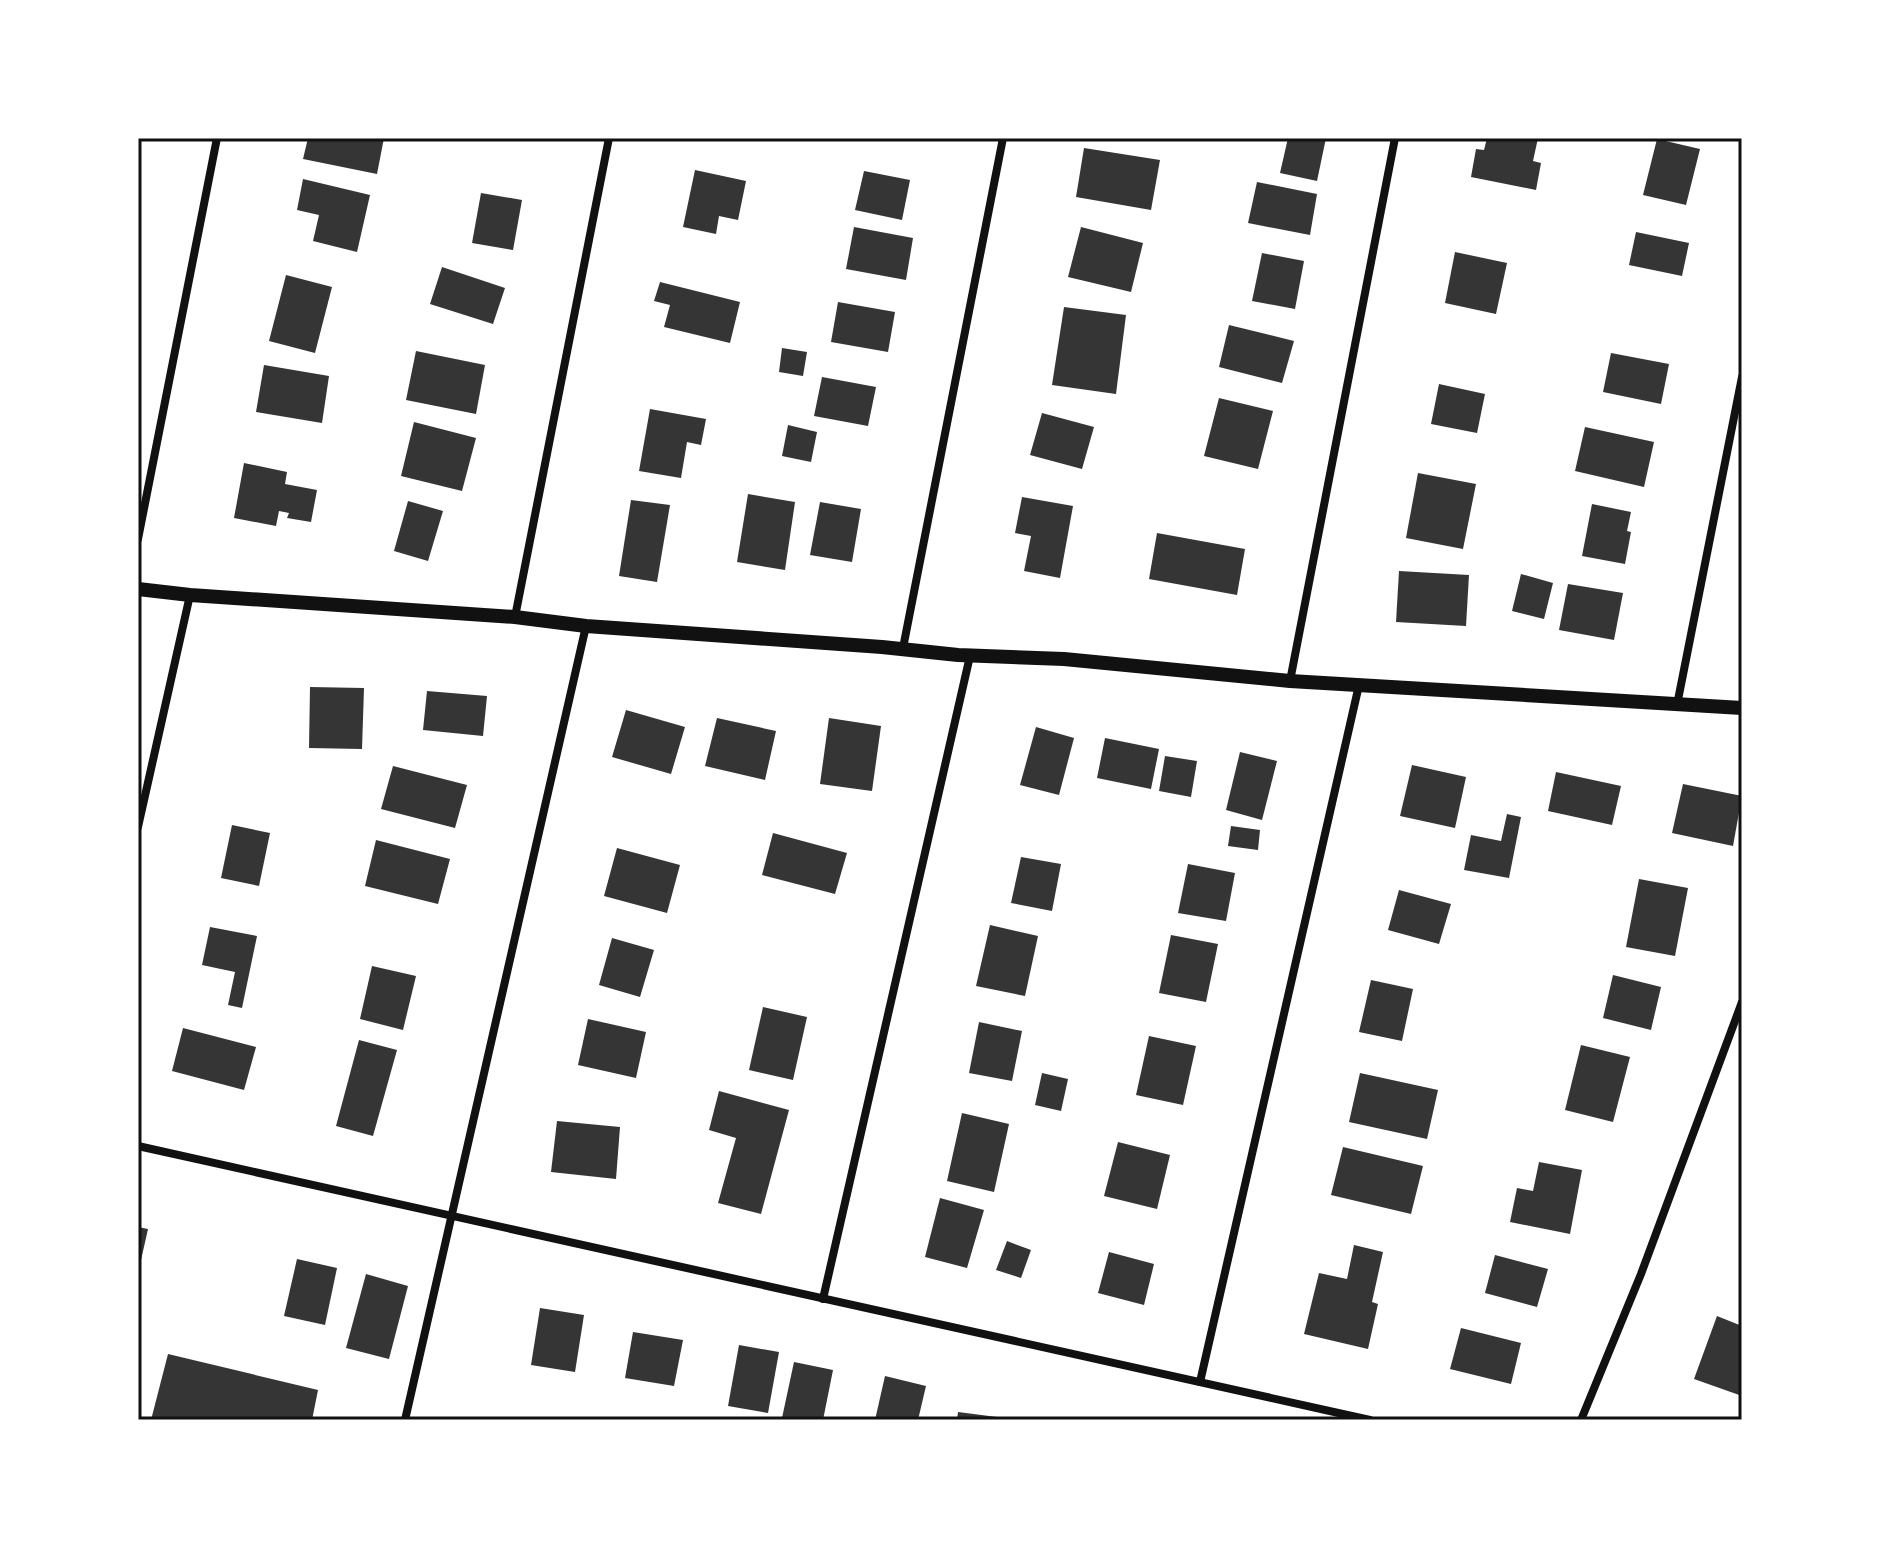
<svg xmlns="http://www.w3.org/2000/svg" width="1880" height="1558" font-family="Ubuntu,sans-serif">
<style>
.building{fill:#353535}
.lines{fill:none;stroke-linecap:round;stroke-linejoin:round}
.minor{stroke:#111;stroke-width:8}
.tertiary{stroke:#111;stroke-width:14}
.neatline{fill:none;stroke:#111;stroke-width:3}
</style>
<rect width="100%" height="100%" fill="#fff"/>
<g class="building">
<path d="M308 138H384L377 174 303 159Z"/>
<path d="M1288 138H1326L1317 181 1280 173Z"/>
<path d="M1487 138H1538L1533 161 1541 163 1536 190 1471 177 1476 149 1484 150Z"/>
<path d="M1657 139 1700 149 1686 205 1643 195Z"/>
<path d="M1084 148 1160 160 1151 210 1076 197Z"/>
<path d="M695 170 746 181 738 220 719 216 716 234 683 227Z"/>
<path d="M864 171 910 180 902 220 855 210Z"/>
<path d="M303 179 370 195 357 252 313 241 319 215 297 210Z"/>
<path d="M1257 182 1317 194 1310 235 1248 223Z"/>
<path d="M481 193 522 200 513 250 472 243Z"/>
<path d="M854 227 913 238 906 280 846 269Z"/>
<path d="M1081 227 1143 243 1131 292 1068 277Z"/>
<path d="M1636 232 1689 243 1682 276 1629 265Z"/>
<path d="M1455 252 1507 263 1496 314 1445 303Z"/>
<path d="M1262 253 1304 261 1295 309 1252 301Z"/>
<path d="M442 267 505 288 493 324 430 304Z"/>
<path d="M286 275 332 287 315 353 269 341Z"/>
<path d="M660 282 740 302 730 343 664 327 670 305 654 301Z"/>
<path d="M838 302 895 312 888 352 831 342Z"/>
<path d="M1064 307 1126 315 1116 394 1052 385Z"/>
<path d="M1229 325 1294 341 1282 383 1219 367Z"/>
<path d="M782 348 807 352 803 376 779 372Z"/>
<path d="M416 351 485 365 476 414 406 400Z"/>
<path d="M1611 353 1669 364 1661 404 1603 392Z"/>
<path d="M264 365 329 376 322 423 256 412Z"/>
<path d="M822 377 876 387 868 426 814 416Z"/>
<path d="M1439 384 1485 394 1477 433 1431 424Z"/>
<path d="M1219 398 1273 411 1258 469 1204 456Z"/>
<path d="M650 409 706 419 701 445 687 442 681 478 639 471Z"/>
<path d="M1042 413 1094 427 1082 469 1030 455Z"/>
<path d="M414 422 476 438 462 491 401 476Z"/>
<path d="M788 425 817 432 811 462 782 456Z"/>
<path d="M1585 427 1654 442 1644 487 1575 471Z"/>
<path d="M244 463 287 472 285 484 317 490 311 522 287 518 289 513 279 511 276 526 234 518Z"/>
<path d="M1418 473 1476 484 1463 549 1406 538Z"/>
<path d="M748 494 795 502 785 570 737 562Z"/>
<path d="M1022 497 1073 506 1060 578 1024 571 1031 536 1015 533Z"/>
<path d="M631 500 670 505 657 582 619 576Z"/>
<path d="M408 501 443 511 428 561 394 551Z"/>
<path d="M820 502 861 509 852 562 810 555Z"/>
<path d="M1592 504 1631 512 1627 531 1631 532 1625 564 1582 556Z"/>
<path d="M1157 533 1245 549 1237 595 1149 579Z"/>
<path d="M1399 571 1469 575 1466 626 1396 622Z"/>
<path d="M1521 574 1553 583 1544 619 1512 611Z"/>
<path d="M1568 584 1623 593 1614 640 1559 630Z"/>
<path d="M310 687 364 688 362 749 309 748Z"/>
<path d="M427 691 487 696 483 736 423 730Z"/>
<path d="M626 710 685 727 671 774 612 757Z"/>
<path d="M717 718 776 731 765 780 705 766Z"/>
<path d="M829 718 881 726 872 791 820 784Z"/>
<path d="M1036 727 1074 738 1059 795 1020 785Z"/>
<path d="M1105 738 1159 749 1151 789 1097 778Z"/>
<path d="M1240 752 1277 761 1262 820 1226 810Z"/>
<path d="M1165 756 1197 761 1191 797 1159 791Z"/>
<path d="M1412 765 1466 777 1455 828 1400 816Z"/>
<path d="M393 766 467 785 455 828 381 809Z"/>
<path d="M1556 772 1621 786 1612 825 1548 811Z"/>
<path d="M1683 784 1742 796 1733 846 1672 833Z"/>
<path d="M1507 814 1521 817 1509 878 1464 870 1471 835 1501 841Z"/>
<path d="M232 825 270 833 259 886 221 878Z"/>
<path d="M1231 826 1260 830 1258 850 1228 846Z"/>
<path d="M773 833 847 853 835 894 762 875Z"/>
<path d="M376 840 450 859 438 904 365 886Z"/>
<path d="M617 848 680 865 667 913 604 896Z"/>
<path d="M1021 857 1061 864 1052 911 1011 903Z"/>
<path d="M1188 864 1235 873 1226 921 1178 913Z"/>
<path d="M1639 879 1688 888 1675 956 1626 947Z"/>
<path d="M1399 890 1451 904 1439 944 1388 930Z"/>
<path d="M990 925 1038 936 1025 996 976 986Z"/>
<path d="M210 927 257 936 242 1008 228 1005 235 972 202 965Z"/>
<path d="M1171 935 1218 944 1206 1002 1159 993Z"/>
<path d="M612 938 654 950 640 997 599 985Z"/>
<path d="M372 966 416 976 403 1030 360 1019Z"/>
<path d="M1613 975 1661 987 1651 1030 1603 1018Z"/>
<path d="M1371 980 1413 989 1402 1041 1359 1032Z"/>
<path d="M763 1007 807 1017 793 1080 749 1070Z"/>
<path d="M588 1019 646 1032 636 1078 578 1065Z"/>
<path d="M979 1022 1022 1031 1012 1081 969 1073Z"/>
<path d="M183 1028 256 1047 244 1090 172 1071Z"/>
<path d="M1149 1036 1196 1046 1183 1105 1136 1095Z"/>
<path d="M359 1040 397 1050 373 1136 336 1126Z"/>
<path d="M1581 1045 1630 1057 1613 1122 1565 1110Z"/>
<path d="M1042 1073 1068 1079 1061 1111 1035 1105Z"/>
<path d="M1360 1073 1438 1090 1427 1139 1349 1122Z"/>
<path d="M719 1091 789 1110 761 1214 718 1203 736 1138 709 1130Z"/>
<path d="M962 1113 1009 1124 994 1192 947 1181Z"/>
<path d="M557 1121 620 1127 616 1179 551 1172Z"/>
<path d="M1118 1142 1170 1155 1157 1209 1104 1196Z"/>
<path d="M1343 1147 1423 1166 1411 1214 1331 1195Z"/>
<path d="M1539 1162 1582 1170 1570 1234 1510 1222 1517 1188 1533 1191Z"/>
<path d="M940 1198 984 1210 967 1268 925 1257Z"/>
<path d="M138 1227 148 1229 139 1269H138Z"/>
<path d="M1007 1241 1031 1250 1021 1278 996 1270Z"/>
<path d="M1354 1245 1383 1252 1372 1302 1378 1304 1368 1349 1304 1334 1319 1273 1347 1279Z"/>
<path d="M1109 1252 1154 1264 1144 1305 1098 1293Z"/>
<path d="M1495 1255 1548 1269 1537 1307 1485 1293Z"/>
<path d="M297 1259 337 1268 325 1325 284 1316Z"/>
<path d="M366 1274 408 1286 389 1359 346 1348Z"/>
<path d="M540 1308 584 1315 575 1372 531 1365Z"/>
<path d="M1717 1316 1742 1326V1396L1694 1379Z"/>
<path d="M1461 1328 1521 1343 1511 1384 1450 1369Z"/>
<path d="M633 1332 683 1340 674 1386 625 1378Z"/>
<path d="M739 1345 779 1352 768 1413 728 1406Z"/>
<path d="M168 1354 318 1390 312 1420H151Z"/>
<path d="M794 1362 833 1370 823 1420H794L782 1418Z"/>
<path d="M885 1376 926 1386 918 1420H875Z"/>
<path d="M958 1412 997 1417 996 1420H957Z"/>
</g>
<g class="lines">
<g class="minor">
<path d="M138 539 217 138"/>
<path d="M515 617 609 138"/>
<path d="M903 648 1003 138"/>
<path d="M1290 681 1395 138"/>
<path d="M1677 705 1742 377"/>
<path d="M138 827 190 595"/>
<path d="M138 1146 1370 1420"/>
<path d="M823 1299 970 656"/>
<path d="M1200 1382 1359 685"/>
<path d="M405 1420 586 626"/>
<path d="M1581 1420 1641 1274 1742 1002"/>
</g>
<path class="tertiary" d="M138 589 190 595 515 617 586 626 882 647 958 655 1064 659 1290 681 1742 708"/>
</g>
<rect width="1880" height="1558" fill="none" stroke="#ffffff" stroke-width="280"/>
<rect x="140" y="140" width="1600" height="1278" class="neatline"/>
</svg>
